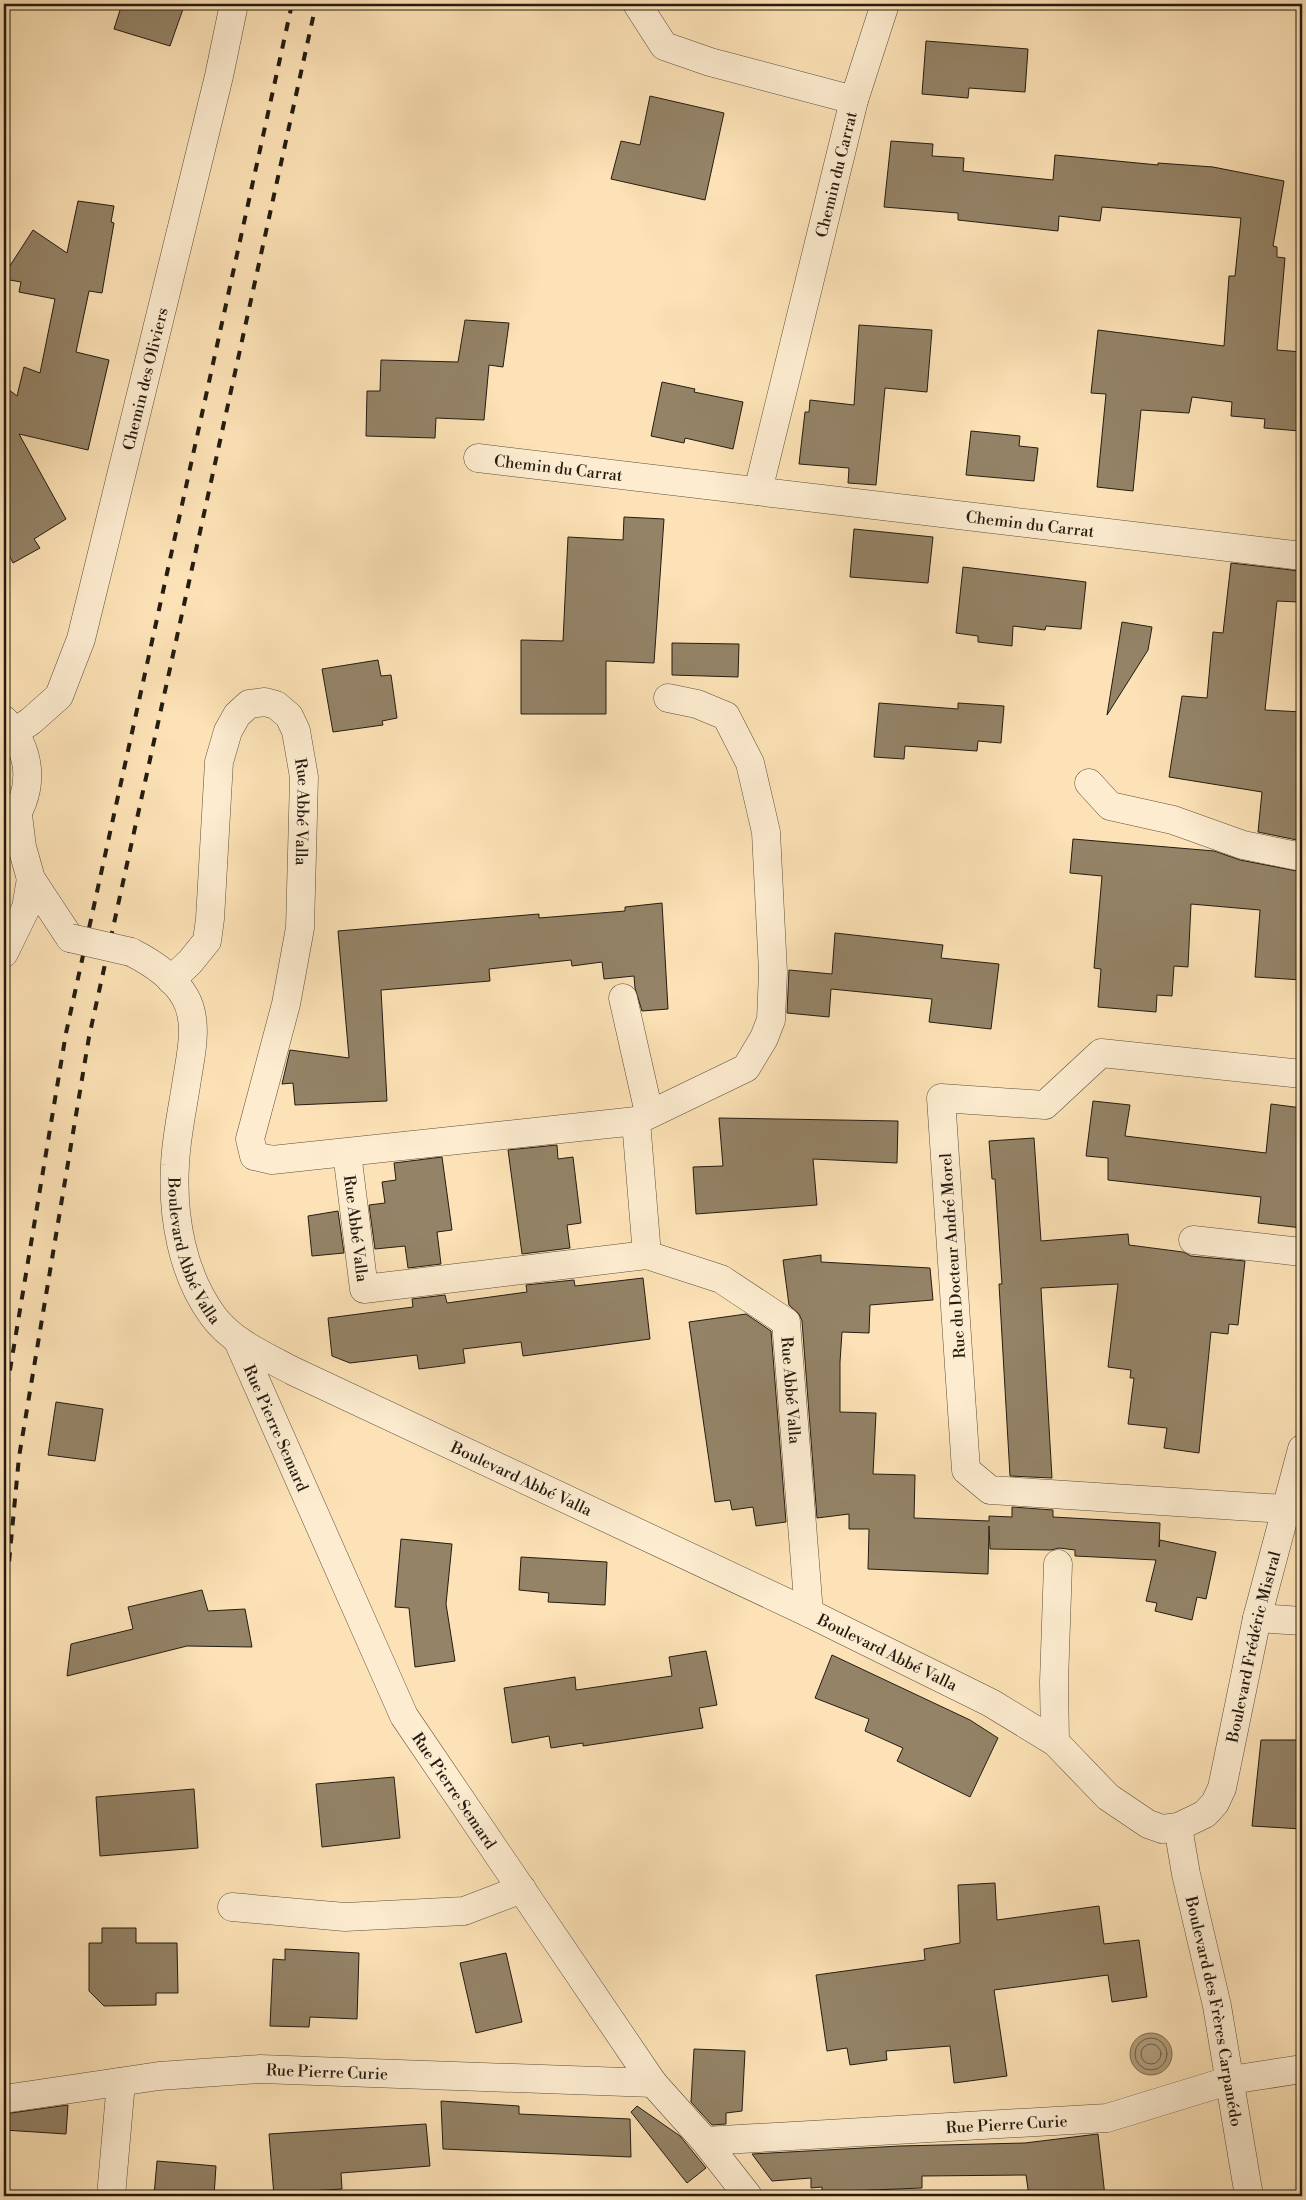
<svg xmlns="http://www.w3.org/2000/svg" width="1306" height="2200" font-family="'Libre Bodoni',serif">
<style>
.water{fill:#b39f7e;stroke:#7a6b53}
.lines{fill:none;stroke-linecap:round;stroke-linejoin:round}
.shore{stroke:#6c5e48;stroke-width:1}
.building{fill:#948367;stroke:#241c12}
.minor-casing{stroke:#5a4e3b;stroke-width:29}
.minor{stroke:#fdecd0;stroke-width:28}
.rail{stroke:#241c12;stroke-width:4;stroke-dasharray:9 9;stroke-linecap:butt}
.minor-bridge-casing{stroke:#5a4e3b;stroke-width:29;stroke-linecap:butt}
.minor-bridge{stroke:#fdecd0;stroke-width:28}
.labels{text-anchor:middle;stroke-width:5;stroke-linejoin:round;paint-order:stroke}
.street-label{font-size:16px;fill:#241c12;stroke:#fdecd0}
</style>
<rect width="100%" height="100%" fill="#fce2b6"/>
<filter id="stains"><feTurbulence type="fractalNoise" baseFrequency=".004" numOctaves="4"/><feColorMatrix values="0 0 0 0 .2 0 0 0 0 .09 0 0 0 0 .02 0 0 0 .5 -.17"/></filter>
<radialGradient id="worn" r=".72"><stop offset=".6" stop-color="#630" stop-opacity="0"/><stop offset="1" stop-color="#630" stop-opacity=".3"/></radialGradient>
<circle class="water" cx="1151" cy="2054" r="21"/>
<g class="lines">
<g class="shore">
<circle cx="1151" cy="2054" r="16"/>
<circle cx="1151" cy="2054" r="10"/>
</g>
</g>
<g class="building">
<path d="M122 4H165L183 9 170 46 114 29Z"/>
<path d="M926 41 1028 49 1025 92 969 88 968 98 922 94Z"/>
<path d="M650 96 724 113 705 200 611 179 621 141 640 145Z"/>
<path d="M891 141 933 144 932 156 964 158 963 171 1053 180 1055 155 1158 165V163L1213 167 1284 181 1273 246 1277 247V257L1285 258 1277 350 1302 352 1300 431 1264 428 1265 419 1231 416 1232 402 1192 397 1189 413 1141 410 1133 491 1097 487 1106 394 1091 393 1098 330 1224 346 1229 276H1235L1241 218 1102 207 1100 221 1059 216 1058 231 958 220V213L884 207Z"/>
<path d="M78 201 114 206 111 222 114 223 102 293 89 291 76 352 109 360 88 450 19 434 66 519 34 539 40 548 13 563 8 553 4 555V386L17 396 24 367 40 373 55 299 19 292 21 282 4 279V275L33 230 67 253Z"/>
<path d="M465 320 509 323 503 367 489 365 484 420 436 418 435 438 366 436 367 391H380L381 360 458 362Z"/>
<path d="M859 325 932 330 927 392 885 388 876 485 848 483 849 468 799 464 805 412H809L810 400 854 405Z"/>
<path d="M662 382 695 389 694 392 743 402 733 449 685 438 684 443 651 436Z"/>
<path d="M971 431 1020 436 1019 446 1038 448 1034 481 966 475Z"/>
<path d="M624 517 664 519 654 663 606 661V714H521V640L563 641 568 537 623 540Z"/>
<path d="M854 529 933 537 928 583 850 577Z"/>
<path d="M1231 563 1300 571 1298 602 1277 601 1265 710 1302 712V841L1258 832 1262 792 1169 777 1182 696 1207 698 1213 632 1223 633Z"/>
<path d="M963 567 1086 582 1081 629 1046 626 1045 630 1013 626 1012 646 978 642V636L956 633Z"/>
<path d="M1122 622 1152 627 1148 650 1107 715Z"/>
<path d="M672 643 739 644 738 677 672 675Z"/>
<path d="M378 660 381 676 391 675 397 718 382 721 383 725 333 732 322 669Z"/>
<path d="M879 703 958 709V703L1004 706 1001 743 978 741 977 751 905 746 904 759 874 757Z"/>
<path d="M1073 839 1214 851 1240 860 1302 872V980L1255 977 1260 910 1191 904 1188 967 1174 966 1172 996 1157 995 1156 1012 1098 1007 1101 969 1094 968 1102 876 1070 873Z"/>
<path d="M662 903 668 1009 642 1011 635 988 634 976 604 979 602 962 572 966 571 960 489 969 490 981 381 990 387 1101 295 1105 293 1083 282 1084 290 1050 349 1058 338 931 539 914V918L625 911V907Z"/>
<path d="M835 933 943 945 941 958 999 964 991 1029 929 1022 932 999 831 989 829 1017 787 1013 789 970 832 974Z"/>
<path d="M1093 1101 1130 1105 1125 1136 1266 1153 1271 1104 1302 1108V1228L1258 1223 1261 1197 1108 1180V1158L1086 1156Z"/>
<path d="M719 1118 898 1121 897 1163 813 1159 817 1205 696 1214 693 1167 723 1166Z"/>
<path d="M1034 1138 1041 1241 1128 1234 1129 1245 1183 1252 1191 1256 1245 1261 1238 1325 1229 1324 1228 1334 1211 1332 1199 1453 1164 1448 1167 1428 1128 1424 1134 1378H1130L1131 1370 1108 1367 1118 1284 1041 1288 1052 1478 1010 1476 999 1284H1002L995 1179H992L989 1141Z"/>
<path d="M557 1145 558 1159 573 1157 581 1223 567 1225 570 1248 522 1254 508 1150Z"/>
<path d="M442 1157 452 1230 437 1232 441 1264 408 1268 405 1246 375 1249 369 1205 385 1203 382 1182 396 1180 394 1163Z"/>
<path d="M338 1211 344 1253 312 1256 308 1216Z"/>
<path d="M821 1255V1262L930 1268 933 1300 870 1305 869 1333 842 1332 840 1362V1412L876 1413 873 1474 915 1475 914 1518 989 1521V1516L1012 1517V1507L1053 1510V1517L1160 1523 1159 1547 1160 1540 1216 1552 1206 1599 1197 1597 1192 1620 1155 1611 1157 1603 1146 1601 1156 1560 1075 1556V1550L1059 1548 1051 1550 990 1549 989 1526 988 1574 868 1569 869 1529H849V1514L817 1518 802 1321 799 1314 789 1305 783 1260Z"/>
<path d="M643 1278 650 1339 523 1356 521 1342 463 1349 465 1363 419 1369 417 1355 350 1363 332 1356 328 1318 413 1307 412 1299 445 1295 447 1303 527 1292 526 1285 574 1280 575 1286Z"/>
<path d="M746 1314 771 1331 786 1522 756 1526 753 1507 732 1510 730 1500 715 1502 689 1322Z"/>
<path d="M56 1402 103 1409 95 1461 48 1455Z"/>
<path d="M401 1539 452 1544 446 1604 455 1661 415 1667 409 1608 395 1607Z"/>
<path d="M521 1557 607 1562 605 1605 548 1602 549 1593 519 1590Z"/>
<path d="M202 1590 208 1611 245 1609 252 1647 187 1646 67 1676 71 1644 133 1629 128 1607Z"/>
<path d="M706 1651 717 1705 699 1708 703 1728 583 1746V1743L551 1748 549 1736 512 1743 504 1688 575 1677 576 1690 672 1676 669 1657Z"/>
<path d="M832 1655 970 1720 998 1738 970 1797 897 1761 903 1748 865 1731 869 1719 815 1698Z"/>
<path d="M1261 1740H1302V1829L1252 1826Z"/>
<path d="M394 1777 400 1838 322 1847 316 1784Z"/>
<path d="M194 1789 198 1848 100 1856 96 1797Z"/>
<path d="M995 1883 997 1920 1099 1906 1104 1944 1139 1940 1147 1997 1112 2002 1108 1975 994 1990 1007 2076 954 2083 950 2046 886 2051 887 2060 850 2065 847 2048 827 2051 816 1975 925 1960 924 1949 960 1943 958 1885Z"/>
<path d="M102 1928H136V1943H177L178 1993H156V2005L104 2006 89 1991V1943H102Z"/>
<path d="M285 1949 359 1953 357 2019 310 2017 309 2027 270 2026 273 1959 285 1960Z"/>
<path d="M506 1953 522 2022 476 2033 460 1963Z"/>
<path d="M694 2049 745 2051 742 2111 726 2113V2124L712 2125 691 2102Z"/>
<path d="M441 2101 519 2106V2114L630 2119 631 2157 443 2149Z"/>
<path d="M68 2105 66 2134 4 2130V2114Z"/>
<path d="M637 2106 680 2136 706 2168 687 2183 631 2112Z"/>
<path d="M426 2124 430 2166 341 2173 342 2189 309 2191 310 2196H274L269 2134Z"/>
<path d="M1098 2134 1105 2196H1029L1026 2175 922 2176V2188L822 2192V2187L811 2188V2178L772 2181 752 2154 900 2146 1025 2143Z"/>
<path d="M157 2161 216 2166 214 2196H154Z"/>
</g>
<g class="lines">
<g class="minor-casing">
<g id="minor">
<path d="M637 4 664 46 710 62 854 100"/>
<path id="s1" d="M478 458 1302 556"/>
<path id="s2" d="M758 491 854 100 885 4"/>
<path d="M4 720C34 753 35 793 7 829"/>
<path id="s3" d="M15 732 31 721 59 696 81 639 219 76 234 4"/>
<path d="M1089 783 1110 806 1173 820 1243 845 1302 857"/>
<path d="M18 815 22 847 31 879 70 938"/>
<path id="s4" d="M131 952C151 962 173 976 185 997 199 1021 191 1054 187 1079 183 1107 176 1137 175 1165 172 1216 182 1274 213 1316 232 1342 265 1356 293 1371L809 1613 991 1703 1055 1742 1108 1797 1148 1824 1162 1829 1178 1827 1205 1814 1215 1803 1222 1788 1257 1618 1302 1449"/>
<path d="M4 953 26 908 31 879"/>
<path id="s5" d="M171 980 190 962 207 941 210 919 219 762 228 731 237 715 249 704 265 702 276 705 289 716 296 731 304 777 300 928 286 1004 250 1139 254 1156 272 1160 636 1121 647 1255 721 1279 786 1322 809 1613"/>
<path d="M623 998 649 1113"/>
<path d="M636 1121 746 1068 764 1038 771 1020 773 972 766 832 750 763 726 716 697 704 668 698"/>
<path id="s6" d="M347 1153 364 1289 647 1255"/>
<path d="M1193 1240 1302 1252"/>
<path id="s7" d="M238 1341 404 1716 653 2083 705 2141 748 2196"/>
<path d="M1285 1509 990 1490 966 1470 941 1098 1045 1105 1101 1053 1302 1074"/>
<path d="M1257 1618 1302 1621"/>
<path d="M1055 1742 1054 1682 1058 1564"/>
<path id="s8" d="M1178 1827 1186 1874 1217 2006 1249 2196"/>
<path d="M232 1907 345 1917 464 1911 522 1889"/>
<path id="s9" d="M4 2099 159 2076 260 2069 653 2083"/>
<path id="s10" d="M705 2141 1107 2118 1231 2080 1302 2069"/>
<path d="M111 2196 121 2082"/>
</g>
</g>
<use href="#minor" class="minor"/>
<g class="rail">
<path d="M4 1406 66 1033 292 4"/>
<path d="M4 1615 19 1457 89 1037 316 4"/>
</g>
<g class="minor-bridge-casing">
<path id="minor-bridge" d="M70 938 131 952"/>
</g>
<use href="#minor-bridge" class="minor-bridge"/>
</g>
<g class="labels">
<g class="street-label">
<text dy="6" stroke="none"><textPath href="#s2" startOffset="326">Chemin du Carrat</textPath></text>
<text dy="6" stroke="none"><textPath href="#s3" startOffset="386">Chemin des Oliviers</textPath></text>
<text dy="6" stroke="none"><textPath href="#s1" startOffset="81">Chemin du Carrat</textPath></text>
<text dy="6" stroke="none"><textPath href="#s1" startOffset="556">Chemin du Carrat</textPath></text>
<text dy="6" stroke="none"><textPath href="#s5" startOffset="442">Rue Abbé Valla</textPath></text>
<text dy="6" stroke="none"><textPath href="#s6" startOffset="76">Rue Abbé Valla</textPath></text>
<text dy="6" stroke="none"><textPath href="#s4" startOffset="331">Boulevard Abbé Valla</textPath></text>
<text transform="translate(952 1256) rotate(-94)" y="6">Rue du Docteur André Morel</text>
<text dy="6" stroke="none"><textPath href="#s5" startOffset="1536">Rue Abbé Valla</textPath></text>
<text dy="6" stroke="none"><textPath href="#s7" startOffset="95">Rue Pierre Semard</textPath></text>
<text dy="6" stroke="none"><textPath href="#s4" startOffset="751">Boulevard Abbé Valla</textPath></text>
<text dy="6" stroke="none"><textPath href="#s4" startOffset="1708">Boulevard Frédéric Mistral</textPath></text>
<text dy="6" stroke="none"><textPath href="#s4" startOffset="1156">Boulevard Abbé Valla</textPath></text>
<text dy="6" stroke="none"><textPath href="#s7" startOffset="500">Rue Pierre Semard</textPath></text>
<text dy="6" stroke="none"><textPath href="#s8" startOffset="188">Boulevard des Frères Carpanédo</textPath></text>
<text dy="6" stroke="none"><textPath href="#s9" startOffset="325">Rue Pierre Curie</textPath></text>
<text dy="6" stroke="none"><textPath href="#s10" startOffset="302">Rue Pierre Curie</textPath></text>
</g>
</g>
<rect width="1306" height="2200" fill="none" stroke="#fce2b6" stroke-width="20"/>
<rect x="5" y="5" width="1296" height="2190" fill="none" stroke="#241c12" stroke-width="2.5"/>
<rect x="10" y="10" width="1286" height="2180" fill="none" stroke="#241c12"/>
<rect width="100%" height="100%" filter="url(#stains)"/>
<rect width="100%" height="100%" fill="url(#worn)"/>
</svg>
